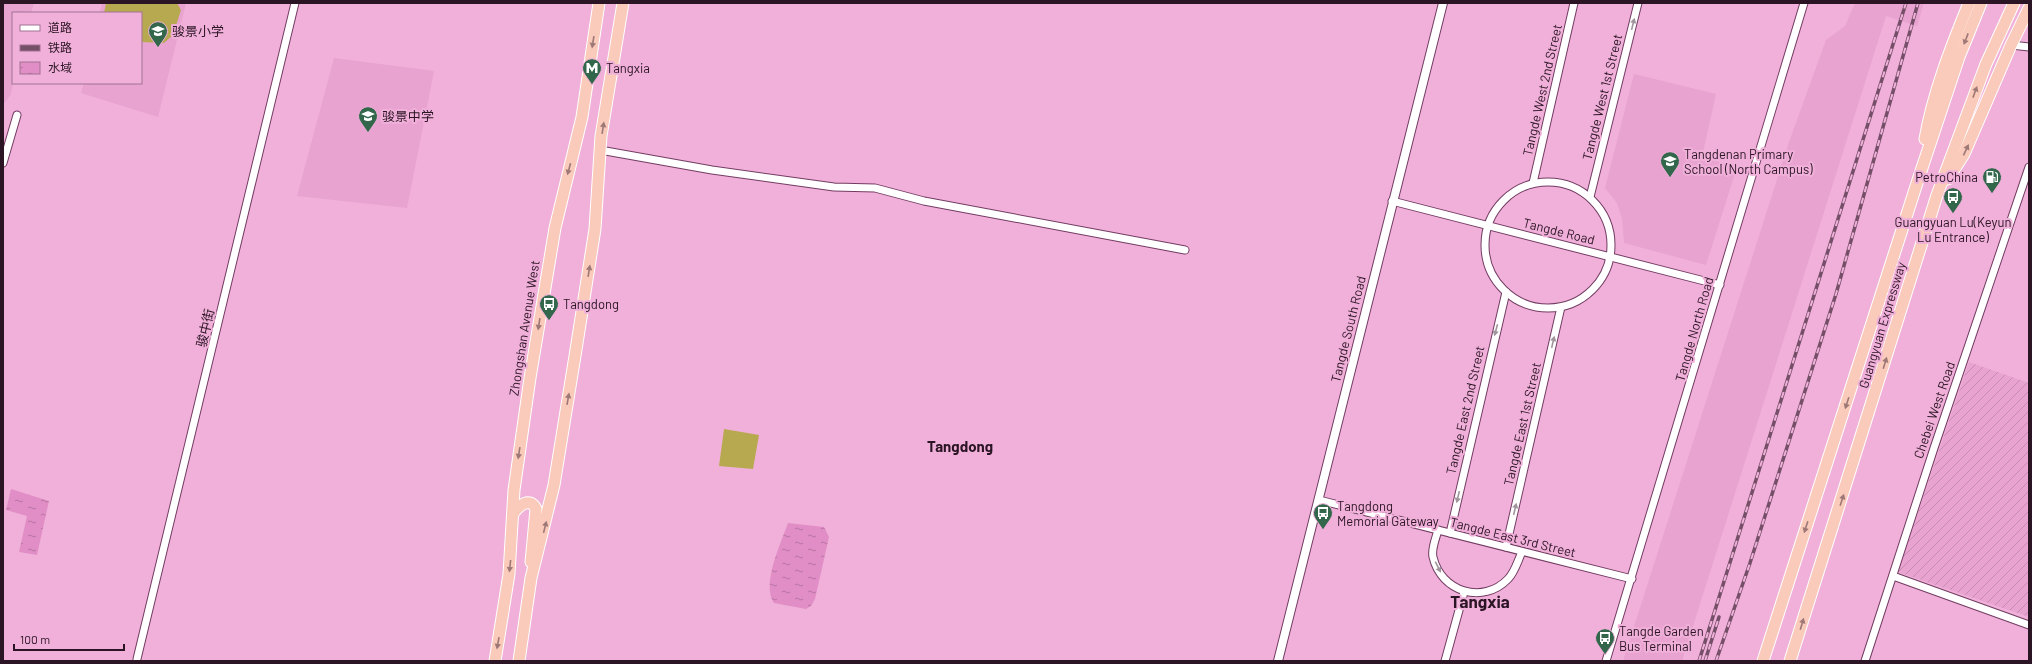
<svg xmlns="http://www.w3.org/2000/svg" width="2032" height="664" font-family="Barlow,'Noto Sans SC',sans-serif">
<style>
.built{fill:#e8a3d0}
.industrial{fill:url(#industrial-furrows)}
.garden{fill:#b7a950}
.water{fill:url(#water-ripples)}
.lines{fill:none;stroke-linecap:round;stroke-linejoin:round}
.minor-casing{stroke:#733c62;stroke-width:9}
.tertiary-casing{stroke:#733c62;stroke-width:10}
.trunk-casing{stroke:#fff;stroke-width:13}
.minor{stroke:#fff;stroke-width:7}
.tertiary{stroke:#fff;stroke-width:8}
.trunk{stroke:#facaba;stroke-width:11}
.rail-casing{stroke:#754e68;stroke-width:3.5}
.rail{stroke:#f0b0d9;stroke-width:2;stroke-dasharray:6;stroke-linecap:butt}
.oneway{fill:#a0959c}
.oneway2{fill:#9d7876}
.labels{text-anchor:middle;stroke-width:4;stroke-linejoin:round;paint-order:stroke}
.poi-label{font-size:13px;fill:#2b1424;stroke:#f0b0d9;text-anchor:start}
.street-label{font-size:13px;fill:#2b1424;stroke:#f0b0d9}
.quarter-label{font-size:15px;font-weight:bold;fill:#2b1424;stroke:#f0b0d9}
.district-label{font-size:17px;font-weight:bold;fill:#2b1424;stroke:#f0b0d9}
</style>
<defs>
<pattern id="industrial-furrows" width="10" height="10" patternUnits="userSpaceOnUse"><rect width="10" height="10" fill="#e8a3d0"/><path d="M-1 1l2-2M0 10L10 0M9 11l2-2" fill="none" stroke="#c78bb2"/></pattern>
<pattern id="water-ripples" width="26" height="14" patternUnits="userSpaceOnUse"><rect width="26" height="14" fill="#e18ec6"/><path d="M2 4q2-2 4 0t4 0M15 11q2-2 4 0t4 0" fill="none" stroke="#b773a1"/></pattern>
</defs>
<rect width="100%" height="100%" fill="#f0b0d9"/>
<g class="built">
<path d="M3 3H34L31 13H13V83L11 94 3 105Z"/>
<path d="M102 3H186L158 117 81 93 84 83H141V13H100Z"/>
<path d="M1855 3H1924L1917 26 1886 16 1682 661H1623L1789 142 1826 40 1845 26Z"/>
<path d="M334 58 434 71 407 208 297 196Z"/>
<path d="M1634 74 1716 94 1702 157 1737 167 1706 265 1624 243 1622 219 1617 203 1605 188Z"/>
</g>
<path class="industrial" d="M1969 362 2029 383V617L1898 572Z"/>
<g class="garden">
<path d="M106 3H177L181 10 173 35 164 43 141 42V13H104Z"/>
<path d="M724 429 759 435 753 469 719 466Z"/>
</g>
<g class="water">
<path d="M11 489 49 501 37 555 19 552 27 516 6 510Z"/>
<path d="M788 523 824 527 829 537 815 599 811 606 806 609 774 603C761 585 781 543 788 523Z"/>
</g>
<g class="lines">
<g class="minor-casing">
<g id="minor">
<path d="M2011 45 2029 47"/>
<path d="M600 150 712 170 834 187 875 188 924 201 1185 250"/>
<path d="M3 163 17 115"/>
<circle cx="1548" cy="245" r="63"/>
<path d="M1533 183 1574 3"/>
<path d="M1590 197 1638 3"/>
<path d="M1392 201 1720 285"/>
<path d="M1319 500 1632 579"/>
<path d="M1438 530C1436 538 1431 549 1433 557 1441 592 1483 605 1508 579 1515 572 1518 560 1522 552"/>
<path d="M1450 533 1506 292"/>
<path d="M1506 547 1561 307"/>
<path d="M1893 576 2029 625"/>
<path d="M137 659 295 3"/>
<path d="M1445 661 1464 592"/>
<path d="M1606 661 1804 3"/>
<path d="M1865 661 1934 448 2029 167"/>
</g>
</g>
<g class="tertiary-casing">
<path id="tertiary" d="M1278 661 1443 3"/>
</g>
<g class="trunk-casing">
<g id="trunk">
<path d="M1925 139C1933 93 1951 47 1969 3"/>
<path d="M1948 179 1964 154 2011 45 2029 8"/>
<path d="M513 514C518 506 530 496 536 509L531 562"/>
<path d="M495 661 509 574 514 490 530 378 555 228 582 117 599 3"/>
<path d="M519 661 531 578 554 485 575 356 595 229 601 136 623 3"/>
<path d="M1763 661 1918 180 1959 57 1981 3"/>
<path d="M1790 661 1937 195 1986 64 2014 3"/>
</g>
</g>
<use href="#minor" class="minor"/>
<use href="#tertiary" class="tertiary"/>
<use href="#trunk" class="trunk"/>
<g class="rail-casing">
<g id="rail">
<path d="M1699 661 1906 3"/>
<path d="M1705 661 1719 617"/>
<path d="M1716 661 1750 563 1836 294 1918 3"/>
</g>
</g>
<use href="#rail" class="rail"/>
</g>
<defs><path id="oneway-solid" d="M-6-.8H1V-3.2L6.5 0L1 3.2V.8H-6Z"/></defs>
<g class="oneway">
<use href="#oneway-solid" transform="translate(1633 24) rotate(-76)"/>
<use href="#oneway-solid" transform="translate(1496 330) rotate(105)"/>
<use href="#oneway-solid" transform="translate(1553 342) rotate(-77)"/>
<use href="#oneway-solid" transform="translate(1458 497) rotate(103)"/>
<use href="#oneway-solid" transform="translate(1515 509) rotate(-77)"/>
<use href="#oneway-solid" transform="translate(1438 567) rotate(63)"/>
</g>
<g class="oneway2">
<use href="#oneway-solid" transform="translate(1966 39) rotate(111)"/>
<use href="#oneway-solid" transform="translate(593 42) rotate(99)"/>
<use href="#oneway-solid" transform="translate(1975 92) rotate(-70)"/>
<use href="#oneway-solid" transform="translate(603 128) rotate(-81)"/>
<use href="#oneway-solid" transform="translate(1966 150) rotate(-65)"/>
<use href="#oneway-solid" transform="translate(569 169) rotate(105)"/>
<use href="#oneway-solid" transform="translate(589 271) rotate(-81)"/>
<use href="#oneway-solid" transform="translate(539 324) rotate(99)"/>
<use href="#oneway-solid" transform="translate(1885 363) rotate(-73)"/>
<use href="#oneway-solid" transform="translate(568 399) rotate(-80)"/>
<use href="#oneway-solid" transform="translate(1847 403) rotate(108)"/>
<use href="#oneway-solid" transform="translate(519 453) rotate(99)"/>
<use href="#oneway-solid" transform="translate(1842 500) rotate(-72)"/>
<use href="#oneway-solid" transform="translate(545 527) rotate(-76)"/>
<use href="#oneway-solid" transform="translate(1806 527) rotate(108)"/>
<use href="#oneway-solid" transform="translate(510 566) rotate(96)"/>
<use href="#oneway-solid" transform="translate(1802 624) rotate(-73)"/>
<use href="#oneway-solid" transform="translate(498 643) rotate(100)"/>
</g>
<defs>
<g id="school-pin" transform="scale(1)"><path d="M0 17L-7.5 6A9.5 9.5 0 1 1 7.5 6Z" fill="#32674c" stroke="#f0b0d9"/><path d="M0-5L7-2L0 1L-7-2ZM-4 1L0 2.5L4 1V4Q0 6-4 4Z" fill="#fff"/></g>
<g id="metro-pin" transform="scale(1)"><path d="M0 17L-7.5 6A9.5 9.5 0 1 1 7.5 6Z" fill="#32674c" stroke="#f0b0d9"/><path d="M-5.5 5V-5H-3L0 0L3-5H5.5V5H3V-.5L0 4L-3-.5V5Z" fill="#fff"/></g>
<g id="fuel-pin" transform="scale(1)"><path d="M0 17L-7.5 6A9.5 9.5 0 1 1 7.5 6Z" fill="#32674c" stroke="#f0b0d9"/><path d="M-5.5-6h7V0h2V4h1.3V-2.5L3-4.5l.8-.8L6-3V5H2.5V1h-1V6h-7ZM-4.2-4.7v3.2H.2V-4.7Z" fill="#fff"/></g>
<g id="bus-pin" transform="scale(1)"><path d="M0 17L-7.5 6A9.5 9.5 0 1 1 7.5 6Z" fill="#32674c" stroke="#f0b0d9"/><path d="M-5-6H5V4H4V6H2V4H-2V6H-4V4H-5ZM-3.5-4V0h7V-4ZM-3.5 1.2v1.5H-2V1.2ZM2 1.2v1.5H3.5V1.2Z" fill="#fff"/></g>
</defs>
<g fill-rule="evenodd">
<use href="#school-pin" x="158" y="31"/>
<use href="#metro-pin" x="592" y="68"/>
<use href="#school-pin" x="368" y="116"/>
<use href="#school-pin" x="1670" y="161"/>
<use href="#fuel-pin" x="1992" y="177"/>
<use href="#bus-pin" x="1953" y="197"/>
<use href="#bus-pin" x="549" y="304"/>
<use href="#bus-pin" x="1323" y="513"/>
<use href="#bus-pin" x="1605" y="638"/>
</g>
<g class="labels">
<g class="poi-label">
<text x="172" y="36">骏景小学</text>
<text x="606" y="73">Tangxia</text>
<text x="382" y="121">骏景中学</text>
<text x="1684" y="159">Tangdenan Primary<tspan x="1684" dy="15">School (North Campus)</tspan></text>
<text x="1978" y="182" text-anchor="end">PetroChina</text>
<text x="1953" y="227" text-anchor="middle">Guangyuan Lu(Keyun<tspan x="1953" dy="15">Lu Entrance)</tspan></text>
<text x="563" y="309">Tangdong</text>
<text x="1337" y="511">Tangdong<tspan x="1337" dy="15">Memorial Gateway</tspan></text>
<text x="1619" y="636">Tangde Garden<tspan x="1619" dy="15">Bus Terminal</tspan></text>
</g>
<g class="street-label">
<text transform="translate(1542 90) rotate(-77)" y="5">Tangde West 2nd Street</text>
<text transform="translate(1602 97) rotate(-76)" y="5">Tangde West 1st Street</text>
<text transform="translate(1559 231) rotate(14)" y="5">Tangde Road</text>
<text transform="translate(1882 325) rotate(-73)" y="5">Guangyuan Expressway</text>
<text transform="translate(205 328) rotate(-77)" y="5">骏中街</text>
<text transform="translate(524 328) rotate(-81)" y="5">Zhongshan Avenue West</text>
<text transform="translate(1348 329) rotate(-76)" y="5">Tangde South Road</text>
<text transform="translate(1694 329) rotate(-74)" y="5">Tangde North Road</text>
<text transform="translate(1465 410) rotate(-77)" y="5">Tangde East 2nd Street</text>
<text transform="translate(1934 410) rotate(-71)" y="5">Chebei West Road</text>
<text transform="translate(1522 424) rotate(-77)" y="5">Tangde East 1st Street</text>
<text transform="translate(1513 537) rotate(14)" y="5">Tangde East 3rd Street</text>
</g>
<g class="quarter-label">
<text x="960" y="452">Tangdong</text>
</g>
<g class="district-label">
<text x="1480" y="608">Tangxia</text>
</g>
</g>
<rect width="2032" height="664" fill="none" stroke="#2b1424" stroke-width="8"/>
<rect x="12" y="12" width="130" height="72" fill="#f0b0d9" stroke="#a17291"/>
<rect x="20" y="25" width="20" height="6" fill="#ffffff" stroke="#a17291"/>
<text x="48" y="32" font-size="12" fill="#2b1424">道路</text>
<rect x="20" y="45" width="20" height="6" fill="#754e68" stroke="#a17291"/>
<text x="48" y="52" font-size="12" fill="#2b1424">铁路</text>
<rect x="20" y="62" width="20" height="12" fill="url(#water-ripples)" stroke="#a17291"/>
<text x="48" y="72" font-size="12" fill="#2b1424">水域</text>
<path d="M14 644v6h110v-6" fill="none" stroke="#2b1424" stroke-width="2"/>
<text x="20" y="644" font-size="12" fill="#2b1424" stroke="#f0b0d9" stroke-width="3" paint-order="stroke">100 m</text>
</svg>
